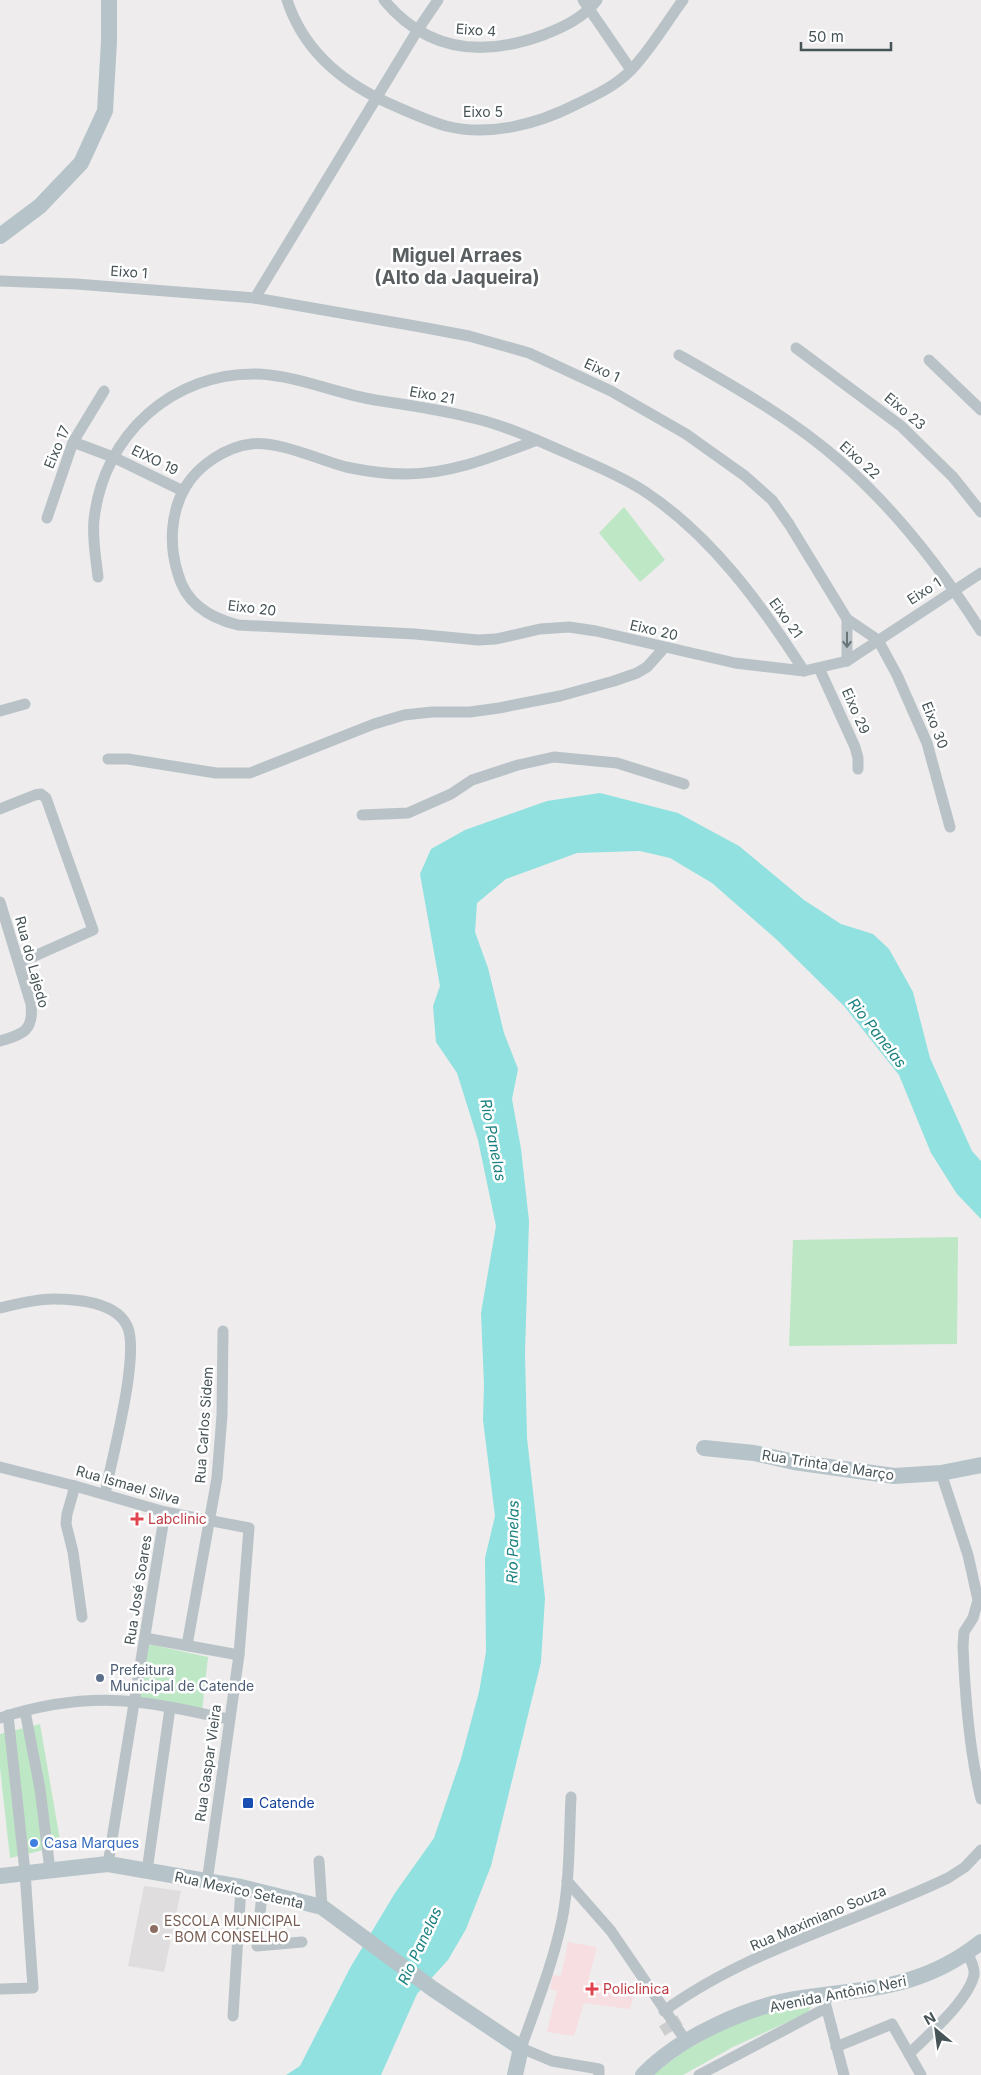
<svg xmlns="http://www.w3.org/2000/svg" width="981" height="2075" font-family="Inter,sans-serif">
<style>
.education{fill:#dfddde}
.medical{fill:#f7dee1}
.green{fill:#bee8c5}
.water{fill:#90e1df}
.lines{fill:none;stroke-linecap:round;stroke-linejoin:round}
.street-tunnel{stroke:#cccdcf;stroke-width:11;stroke-dasharray:11 5.5;stroke-linecap:butt}
.street{stroke:#b9c3c7;stroke-width:11}
.secondary{stroke:#b6c4c9;stroke-width:16}
.oneway{stroke:#687579}
.health-dot{fill:#e0444e;stroke:#fff;stroke-width:2}
.service-dot{fill:#5c6f8a;stroke:#fff;stroke-width:2}
.transit-dot{fill:#1a4fb4;stroke:#fff;stroke-width:2}
.shop-dot{fill:#3f7fe0;stroke:#fff;stroke-width:2}
.education-dot{fill:#8d6e63;stroke:#fff;stroke-width:2}
.labels{text-anchor:middle;stroke-width:5;stroke-linejoin:round;paint-order:stroke}
.street-label{font-size:14px;fill:#465357;stroke:#fff}
.health-label{font-size:14px;fill:#be3a42;stroke:#fff;text-anchor:start}
.service-label{font-size:14px;fill:#4e5e75;stroke:#fff;text-anchor:start}
.transit-label{font-size:14px;fill:#164399;stroke:#fff;text-anchor:start}
.shop-label{font-size:14px;fill:#366cbe;stroke:#fff;text-anchor:start}
.education-label{font-size:14px;fill:#785e54;stroke:#fff;text-anchor:start}
.water-label{font-size:15px;font-style:italic;fill:#1a8180;stroke:#fff}
.district-label{font-size:19px;font-weight:bold;fill:#595e60;stroke:#fff}
</style>
<rect width="100%" height="100%" fill="#eeeced"/>
<path class="education" d="M144 1886 181 1891 164 1972 128 1966Z"/>
<path class="medical" d="M568 1942 597 1947 588 1981 635 1990 630 2009 584 2003 574 2036 547 2032 557 1991 550 1989 553 1975 561 1976Z"/>
<g class="green">
<path d="M624 507 665 560 640 582 599 533Z"/>
<path d="M958 1237 957 1344 789 1346 793 1240Z"/>
<path d="M148 1644 208 1657 202 1711 140 1699Z"/>
<path d="M40 1724 61 1846 10 1858 0 1768V1734Z"/>
<path d="M812 2006 807 2013 733 2047 683 2075H652L683 2052 718 2032 761 2014Z"/>
</g>
<path class="water" d="M600 793 678 813 739 846 804 900 841 924 873 934 889 949 913 992 930 1058 972 1151 981 1161V1219L957 1194 931 1153 899 1075 844 1006 776 939 712 883 670 858 640 851 577 853 506 879 477 903 475 932 488 968 504 1033 518 1069 512 1099 521 1149 529 1221 525 1353 527 1438 545 1598 541 1662 491 1866 466 1929 448 1960 417 1994 381 2075H286L300 2066 350 1968 395 1893 434 1838 461 1759 479 1692 486 1652 485 1558 495 1516 483 1420 484 1385 481 1313 496 1226 478 1140 457 1073 436 1042 433 1006 440 986 420 874 431 849 465 830 547 801Z"/>
<g class="lines">
<path class="street-tunnel" d="M662 2031 680 2020"/>
<g class="street">
<path d="M287 0C303 49 340 81 386 102 406 111 425 120 446 126 490 137 538 124 577 104 596 95 617 85 631 70 651 49 666 23 683 0"/>
<path d="M384 0C427 52 483 57 543 35 564 27 583 18 597 0"/>
<path d="M583 0 631 70"/>
<path d="M0 281 76 284 255 298 421 327 469 336 529 353 611 391 686 434 745 476 772 500 789 524 847 619 878 640 897 675 927 743 950 827"/>
<path d="M255 298 417 31 438 0"/>
<path d="M796 348 901 426 953 477 981 512"/>
<path d="M679 355C735 387 792 419 841 462 897 511 941 568 981 631"/>
<path d="M929 360 981 410"/>
<path d="M537 440C495 456 452 474 406 474 386 474 365 471 346 467 320 460 276 440 251 444 226 447 199 465 186 486 170 512 169 546 178 574 186 604 210 618 238 625L415 634 478 640 496 639 540 629 569 627 596 631 735 663 804 671 847 661 981 573"/>
<path d="M73 442 113 457 183 491"/>
<path d="M47 518 73 442 104 391"/>
<path d="M98 577C96 558 92 539 94 520 103 435 173 371 259 374 297 376 333 392 370 399 405 405 439 409 473 418 507 426 539 441 571 455 596 466 621 476 644 491 711 535 761 604 804 671"/>
<path d="M847 619V661"/>
<path d="M819 668 855 747 858 758V769"/>
<path d="M0 711 25 704"/>
<path d="M108 759H128L216 773H250L374 724 404 715 432 712H470L499 708 560 696 614 681 637 673 647 667 664 648"/>
<path d="M0 809 35 795 41 794 46 798 93 930 19 963"/>
<path d="M362 815 408 813 451 794 472 780 518 765 554 757 617 763 684 784"/>
<path d="M0 902 31 1004C34 1031 23 1034 0 1041"/>
<path d="M0 1308C17 1304 35 1299 53 1299 76 1299 118 1302 128 1328 139 1359 112 1457 105 1494"/>
<path d="M0 1467 75 1486 165 1512 249 1528 239 1655 207 1882"/>
<path d="M941 1473 968 1555 978 1600 973 1618 964 1632 963 1646C965 1697 969 1750 981 1799"/>
<path d="M75 1486 67 1514 66 1524 73 1552 82 1617"/>
<path d="M145 1638 239 1655"/>
<path d="M187 1645 217 1478 222 1415 223 1331"/>
<path d="M25 1711 40 1789 50 1870"/>
<path d="M0 1718C43 1704 91 1697 136 1702 167 1705 198 1713 229 1719"/>
<path d="M571 1797C569 1837 570 1880 562 1920 553 1963 536 2006 521 2048L552 2061 599 2069V2075"/>
<path d="M319 1861 322 1907"/>
<path d="M108 1864 165 1512"/>
<path d="M147 1871 170 1708"/>
<path d="M567 1881 611 1931 686 2041"/>
<path d="M262 1893 257 1946 302 1942"/>
<path d="M0 1989 33 1988 25 1872 8 1715"/>
<path d="M825 2002 844 2075"/>
<path d="M664 2011C749 1949 854 1923 948 1878L965 1867 981 1850"/>
<path d="M233 2016 241 1887"/>
<path d="M836 2047 892 2024 921 2075"/>
<path d="M909 2054C928 2035 968 2001 974 1975 975 1968 971 1960 967 1953"/>
<path d="M699 2075 826 2008"/>
</g>
<g class="secondary">
<path d="M0 236 40 206 81 163 105 111 109 41V0"/>
<path d="M704 1448 754 1453 794 1462 894 1476 941 1473 981 1465"/>
<path d="M0 1876 108 1864 241 1887 322 1907 433 1989 521 2048 515 2075"/>
<path d="M643 2075C679 2037 750 2005 802 1998 871 1988 923 1988 981 1942"/>
</g>
</g>
<defs><path id="oneway-shaft" d="M-6 0H5M1.5-3L5.5 0L1.5 3" fill="none" stroke-width="1.6" stroke-linecap="round" stroke-linejoin="round" transform="scale(1.25)"/></defs>
<use class="oneway" href="#oneway-shaft" transform="translate(847 640) rotate(90)"/>
<g class="health-dot">
<path d="M134.5 1511.5h5v5h5v5h-5v5h-5v-5h-5v-5h5z"/>
<path d="M589.5 1981.5h5v5h5v5h-5v5h-5v-5h-5v-5h5z"/>
</g>
<circle class="service-dot" cx="100" cy="1678" r="5"/>
<rect class="transit-dot" x="242" y="1797" width="12" height="12" rx="2.5"/>
<circle class="shop-dot" cx="34" cy="1843" r="5"/>
<circle class="education-dot" cx="154" cy="1929" r="5"/>
<g class="labels">
<g class="street-label">
<text transform="translate(476 30) rotate(4)" y="5">Eixo 4</text>
<text x="483" y="117">Eixo 5</text>
<text transform="translate(129 272) rotate(4)" y="5">Eixo 1</text>
<text transform="translate(602 370) rotate(25)" y="5">Eixo 1</text>
<text transform="translate(432 395) rotate(10)" y="5">Eixo 21</text>
<text transform="translate(905 411) rotate(40)" y="5">Eixo 23</text>
<text transform="translate(57 447) rotate(-67)" y="5">Eixo 17</text>
<text transform="translate(155 460) rotate(26)" y="5">EIXO 19</text>
<text transform="translate(860 460) rotate(42)" y="5">Eixo 22</text>
<text transform="translate(924 591) rotate(-33)" y="5">Eixo 1</text>
<text transform="translate(252 608) rotate(7)" y="5">Eixo 20</text>
<text transform="translate(786 618) rotate(54)" y="5">Eixo 21</text>
<text transform="translate(654 630) rotate(13)" y="5">Eixo 20</text>
<text transform="translate(856 711) rotate(66)" y="5">Eixo 29</text>
<text transform="translate(935 725) rotate(69)" y="5">Eixo 30</text>
<text transform="translate(32 962) rotate(75)" y="5">Rua do Lajedo</text>
<text transform="translate(204 1425) rotate(-86)" y="5">Rua Carlos Sidem</text>
<text transform="translate(828 1465) rotate(9)" y="5">Rua Trinta de Março</text>
<text transform="translate(128 1485) rotate(16)" y="5">Rua Ismael Silva</text>
<text transform="translate(138 1590) rotate(-81)" y="5">Rua José Soares</text>
<text transform="translate(208 1763) rotate(-82)" y="5">Rua Gaspar Vieira</text>
<text transform="translate(239 1890) rotate(12)" y="5">Rua Mexico Setenta</text>
<text transform="translate(818 1918) rotate(-23)" y="5">Rua Maximiano Souza</text>
<text transform="translate(838 1994) rotate(-11)" y="5">Avenida Antônio Neri</text>
</g>
<g class="health-label">
<text x="148" y="1524">Labclinic</text>
<text x="603" y="1994">Policlinica</text>
</g>
<g class="service-label">
<text x="110" y="1675">Prefeitura<tspan x="110" dy="16">Municipal de Catende</tspan></text>
</g>
<g class="transit-label">
<text x="259" y="1808">Catende</text>
</g>
<g class="shop-label">
<text x="44" y="1848">Casa Marques</text>
</g>
<g class="education-label">
<text x="164" y="1926">ESCOLA MUNICIPAL<tspan x="164" dy="16">- BOM CONSELHO</tspan></text>
</g>
<g class="water-label">
<text transform="translate(877 1033) rotate(52)" y="5">Rio Panelas</text>
<text transform="translate(493 1140) rotate(79)" y="5">Rio Panelas</text>
<text transform="translate(513 1542) rotate(-89)" y="5">Rio Panelas</text>
<text transform="translate(420 1946) rotate(-65)" y="5">Rio Panelas</text>
</g>
<g class="district-label">
<text x="457" y="262">Miguel Arraes<tspan x="457" dy="22">(Alto da Jaqueira)</tspan></text>
</g>
</g>
<g transform="translate(936 2030) rotate(331)" stroke="#ffffff" stroke-width="4" paint-order="stroke">
<path d="M0-4L9 19L0 12L-9 19Z" fill="#465357"/>
<text y="-8" font-size="14" font-weight="bold" text-anchor="middle" fill="#465357">N</text>
</g>
<path d="M801 42v8h90v-8" fill="none" stroke="#465357" stroke-width="2.5"/>
<text x="808" y="42" font-size="15" fill="#465357" stroke="#ffffff" stroke-width="4" paint-order="stroke">50 m</text>
</svg>
